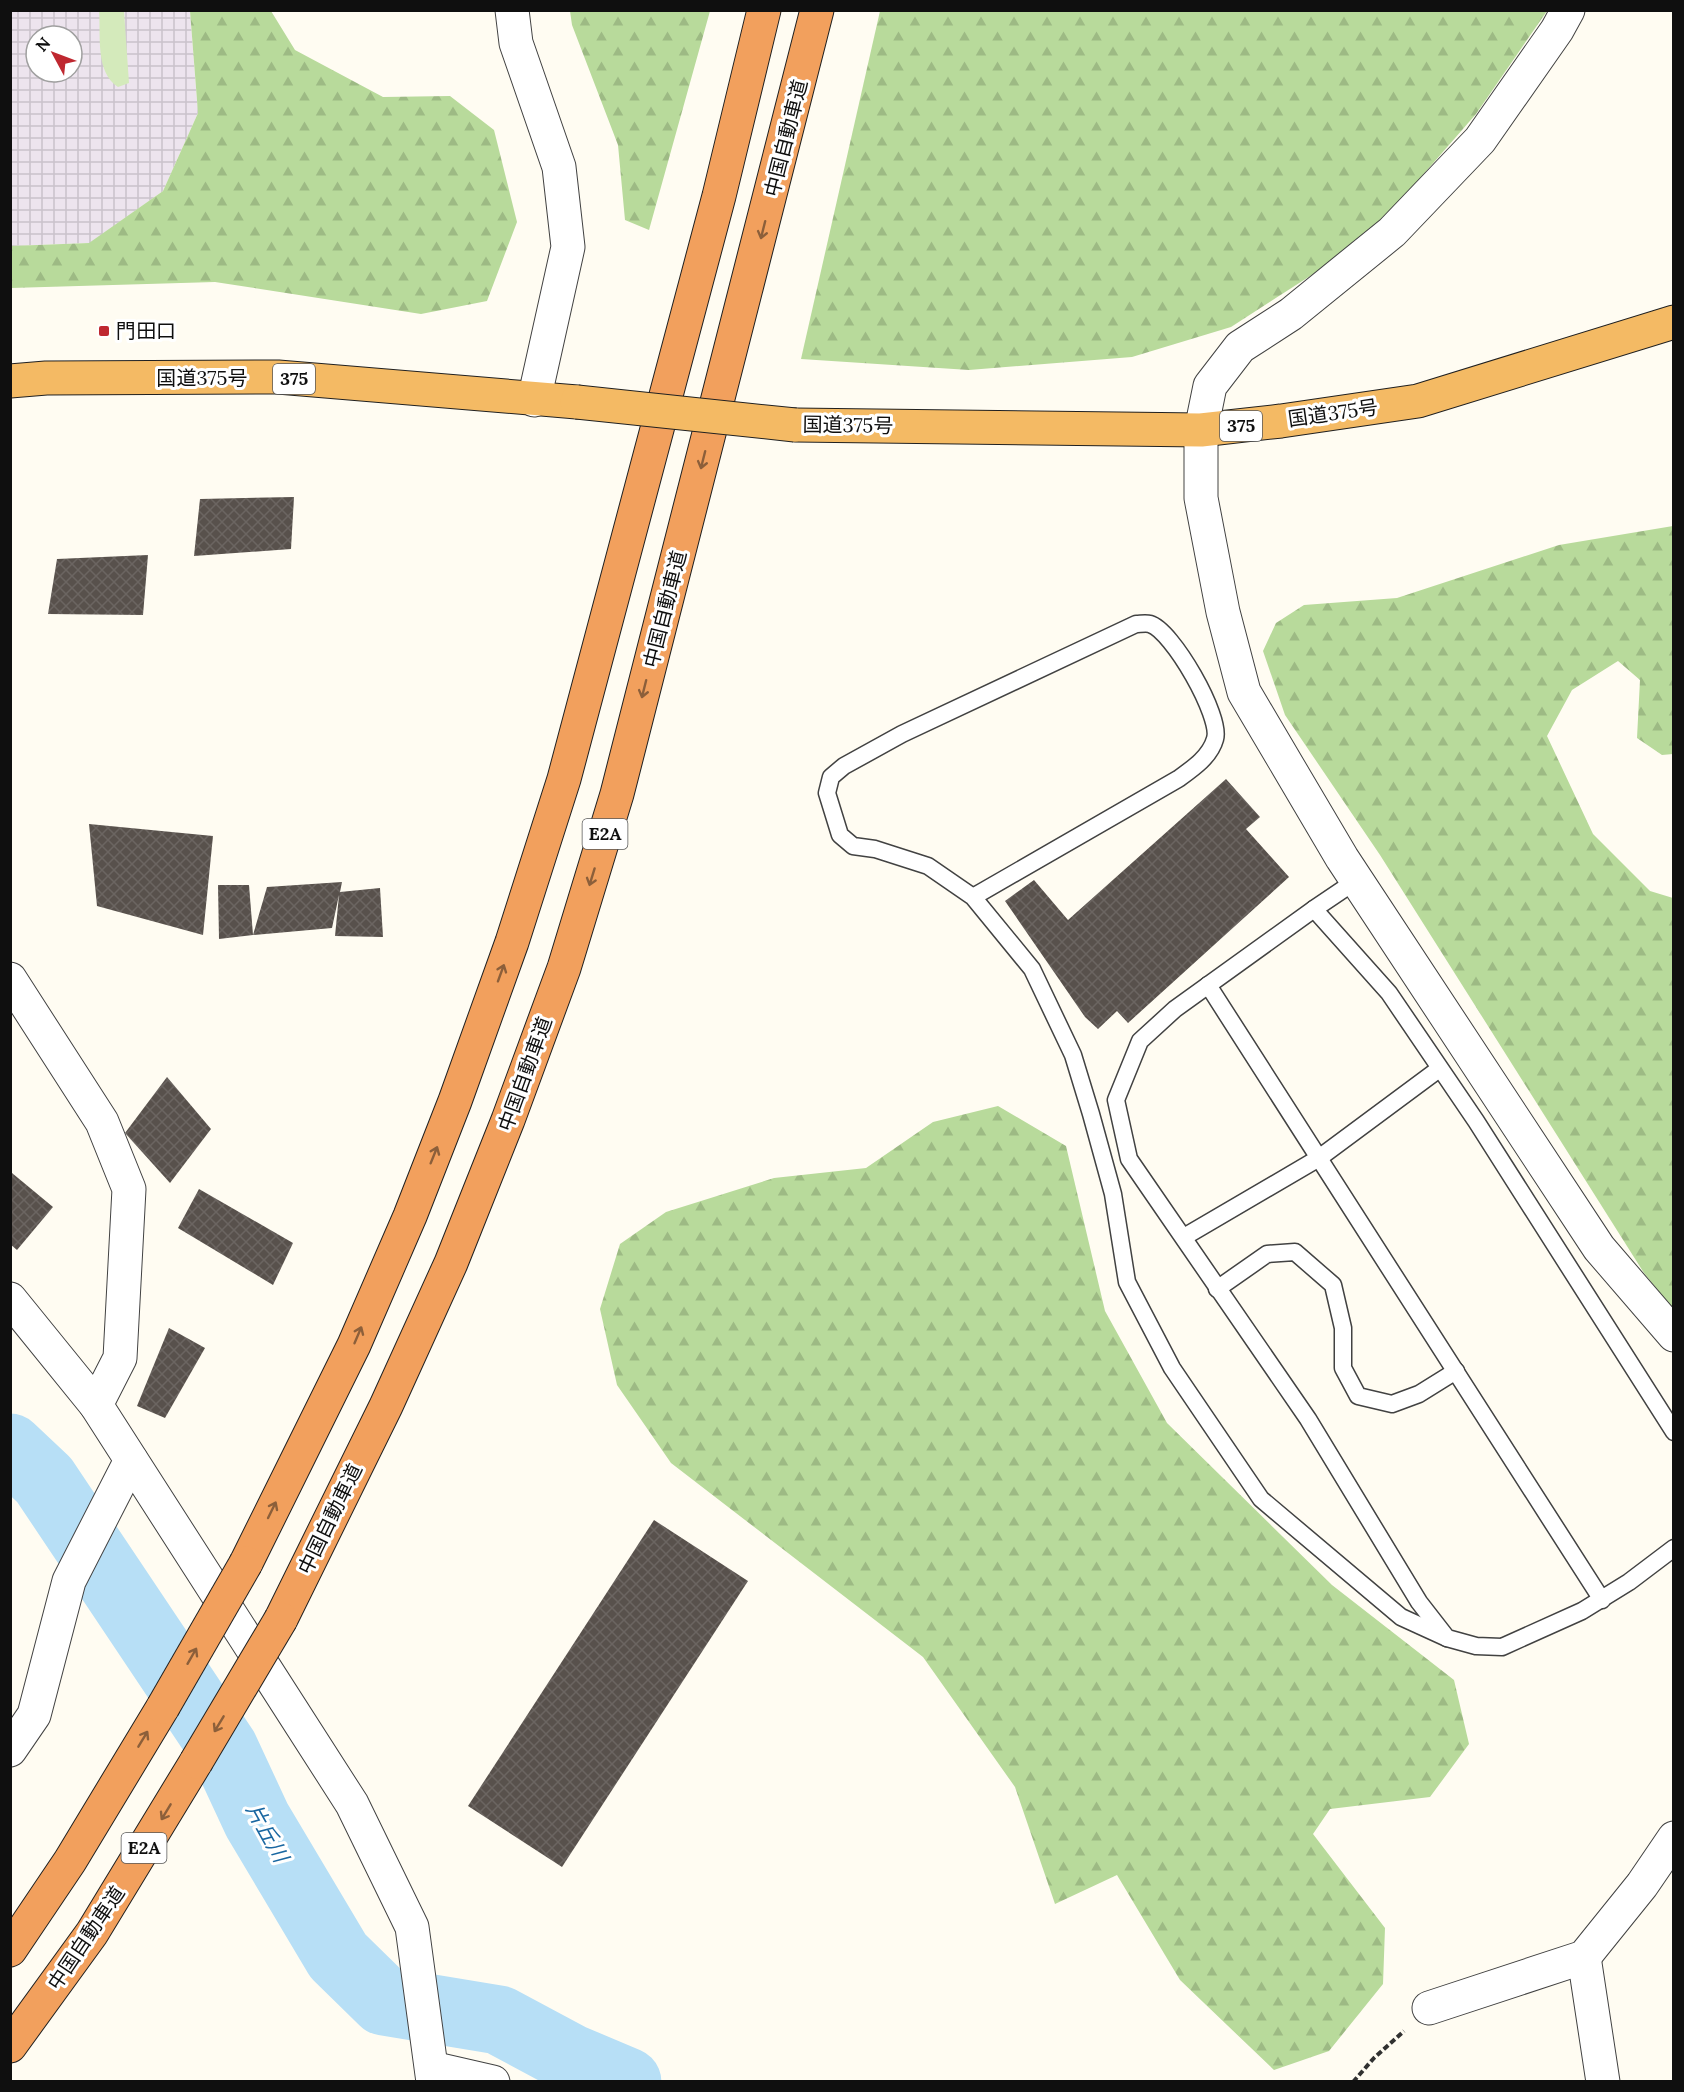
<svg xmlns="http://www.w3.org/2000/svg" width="1684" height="2092" font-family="Lora,'Noto Sans JP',serif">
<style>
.industrial{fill:url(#industrial-grid);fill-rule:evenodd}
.grass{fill:#d4eabb}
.forest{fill:url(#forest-firs)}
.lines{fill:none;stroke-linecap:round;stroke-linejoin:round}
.river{stroke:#b7dff6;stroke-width:69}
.building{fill:url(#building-cross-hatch)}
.service-casing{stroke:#424242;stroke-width:19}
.minor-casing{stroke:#424242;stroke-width:35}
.tertiary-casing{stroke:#424242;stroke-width:35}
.trunk-casing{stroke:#202020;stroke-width:35}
.motorway-casing{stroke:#202020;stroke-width:35}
.path{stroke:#313131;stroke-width:4;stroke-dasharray:6 3;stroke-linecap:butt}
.service{stroke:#fff;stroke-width:16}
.minor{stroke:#fff;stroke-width:33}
.tertiary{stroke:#fff;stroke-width:33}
.trunk{stroke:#f4ba64;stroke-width:33}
.motorway{stroke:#f2a05d;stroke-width:33}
.trunk-bridge-casing{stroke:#202020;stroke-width:35;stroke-linecap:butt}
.motorway-bridge-casing{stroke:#202020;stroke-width:35;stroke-linecap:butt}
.trunk-bridge{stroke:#f4ba64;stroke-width:33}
.motorway-bridge{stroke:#f2a05d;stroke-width:33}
.oneway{stroke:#8c5f3a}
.poi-dot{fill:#bf2830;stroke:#fff;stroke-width:2}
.labels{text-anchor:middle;stroke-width:6;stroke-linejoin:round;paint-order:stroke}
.shield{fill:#fff;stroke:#575757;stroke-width:1.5}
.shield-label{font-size:18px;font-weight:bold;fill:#0f0f0f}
.street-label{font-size:20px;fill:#0f0f0f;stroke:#fff}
.poi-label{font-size:20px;fill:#0f0f0f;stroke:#fff;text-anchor:start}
.water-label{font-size:21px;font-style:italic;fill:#1967a1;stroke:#fff}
</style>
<defs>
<pattern id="industrial-grid" width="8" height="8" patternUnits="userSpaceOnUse" patternTransform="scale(1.5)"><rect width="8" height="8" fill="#ede4ee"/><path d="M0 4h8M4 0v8" fill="none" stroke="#cac2cb"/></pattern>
<pattern id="forest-firs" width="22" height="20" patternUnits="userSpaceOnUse" patternTransform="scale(1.5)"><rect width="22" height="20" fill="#b8da9b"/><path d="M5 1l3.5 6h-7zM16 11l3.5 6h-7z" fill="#9dba84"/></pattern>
<pattern id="building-cross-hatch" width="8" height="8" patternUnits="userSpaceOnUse" patternTransform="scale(1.5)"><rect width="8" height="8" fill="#58514c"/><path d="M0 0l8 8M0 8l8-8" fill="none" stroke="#6b6561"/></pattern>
</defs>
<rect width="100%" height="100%" fill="#fffcf2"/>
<path class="industrial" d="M10 11H190L198 113 163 191 90 243 11 246ZM36 36H72V72H36Z"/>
<path class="grass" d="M99 11H124L129 83 118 87C95 72 101 36 99 11Z"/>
<g class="forest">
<path d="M190 11H271L295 50 383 97 450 96 494 130 517 222 487 301 421 314 215 282 11 288V246L89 243 163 191 198 113Z"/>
<path d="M570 11H710L649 230 625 220 618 145 572 25Z"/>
<path d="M880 11H1547L1476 114 1387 216 1321 269 1231 327 1132 357 969 370 801 359Z"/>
<path d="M1673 526V754L1662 755 1637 738 1640 680 1618 661 1572 690 1547 736 1593 834 1650 891 1673 898V1309L1644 1273 1380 855 1285 715 1263 651 1276 623 1304 605 1397 598 1559 545Z"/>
<path d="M998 1106 1066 1146 1105 1311 1167 1423 1332 1585 1454 1680 1469 1744 1430 1797 1330 1809 1313 1834 1385 1928 1383 1984 1329 2051 1274 2070 1180 1980 1117 1875 1055 1904 1015 1787 923 1657 671 1463 617 1385 600 1309 620 1244 666 1212 774 1178 866 1168 933 1122Z"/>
</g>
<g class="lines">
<path class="river" d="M10 1448 44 1480 224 1749 257 1820 338 1956 384 2001 499 2020 570 2058 627 2082"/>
</g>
<g class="building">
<path d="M294 497 291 549 194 556 200 499Z"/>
<path d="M148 555 143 615 48 614 57 559Z"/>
<path d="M1226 779 1260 817 1246 829 1289 877 1128 1023 1117 1011 1098 1029 1085 1017 1005 901 1034 880 1068 920Z"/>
<path d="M89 824 213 836 203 935 97 906Z"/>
<path d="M342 882 340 892 380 888 383 937 335 936 339 895 332 928 253 935 267 887Z"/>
<path d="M218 885H249L253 935 219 939Z"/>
<path d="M167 1077 211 1129 170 1183 125 1133Z"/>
<path d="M12 1173 53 1207 17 1250 10 1244Z"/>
<path d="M199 1189 293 1243 273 1285 178 1228Z"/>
<path d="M169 1328 205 1348 165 1418 137 1406Z"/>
<path d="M654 1520 748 1581 562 1867 468 1806Z"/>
</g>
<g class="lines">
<g class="service-casing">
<g id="service">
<path d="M973 897 1178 779C1192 769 1210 757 1215 739 1222 717 1172 630 1150 624 1146 623 1140 624 1136 624L902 734 844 766 831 777 827 793 840 835 853 846 875 849 928 866 973 897 1032 969 1073 1055 1091 1114 1113 1194 1127 1282 1172 1368 1261 1499 1401 1617 1447 1638"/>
<path d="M1314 909 1357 880"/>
<path d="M1208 985 1602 1600"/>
<path d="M1184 1237 1319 1158 1439 1069"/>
<path d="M1217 1289 1267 1254 1295 1252 1333 1285 1343 1328V1368L1358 1396 1392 1404 1419 1394 1456 1371"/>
<path d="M1674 1432 1476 1121 1389 993 1314 909 1175 1009 1140 1041 1116 1100 1129 1159 1308 1419 1419 1602 1447 1638 1476 1646 1502 1647 1582 1611 1629 1582 1674 1548"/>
</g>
</g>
<g class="minor-casing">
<g id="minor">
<path d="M512 10 516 43 559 167 568 247 534 400"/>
<path d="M1568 10 1557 30 1480 140 1392 232 1291 314 1240 347 1210 386 1201 430V498L1223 612 1244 692 1342 858 1599 1248 1674 1335"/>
<path d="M10 979 102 1122 129 1189 120 1358 96 1405"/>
<path d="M10 1750 34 1715 69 1581 131 1460"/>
<path d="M1584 1957 1603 2082"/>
<path d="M1429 2008 1584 1957 1642 1885 1674 1838"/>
<path d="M432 2068 493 2082"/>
</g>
</g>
<g class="tertiary-casing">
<path id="tertiary" d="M10 1299 96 1405 352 1804 412 1927 433 2082"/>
</g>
<g class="trunk-casing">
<g id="trunk">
<path d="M10 381 46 378 278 377 577 402"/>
<path d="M795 425 1201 430 1281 421 1418 401 1674 322"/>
</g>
</g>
<g class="motorway-casing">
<g id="motorway">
<path d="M246 1563 354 1345 410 1216 455 1101 512 942 564 779 719 196 764 10"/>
<path d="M281 1619 386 1406 451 1263 508 1120 564 968 617 794 817 10"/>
<path d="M10 1950 70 1861 163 1707"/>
<path d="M10 2046 92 1933 196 1762"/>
</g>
</g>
<path class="path" d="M1353 2082 1374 2058 1404 2031"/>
<use href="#service" class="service"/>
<use href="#minor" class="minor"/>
<use href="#tertiary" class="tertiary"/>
<use href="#trunk" class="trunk"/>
<use href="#motorway" class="motorway"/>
<g class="trunk-bridge-casing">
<path id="trunk-bridge" d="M577 402 795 425"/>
</g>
<g class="motorway-bridge-casing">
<g id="motorway-bridge">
<path d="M163 1707 246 1563"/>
<path d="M196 1762 281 1619"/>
</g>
</g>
<use href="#trunk-bridge" class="trunk-bridge"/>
<use href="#motorway-bridge" class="motorway-bridge"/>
</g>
<defs><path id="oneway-shaft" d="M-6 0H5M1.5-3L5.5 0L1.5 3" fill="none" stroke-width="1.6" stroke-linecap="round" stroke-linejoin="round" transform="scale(1.5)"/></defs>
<g class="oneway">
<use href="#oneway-shaft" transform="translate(763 230) rotate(104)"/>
<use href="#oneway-shaft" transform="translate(703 460) rotate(104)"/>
<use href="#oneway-shaft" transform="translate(644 689) rotate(104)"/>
<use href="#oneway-shaft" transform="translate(592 877) rotate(107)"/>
<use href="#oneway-shaft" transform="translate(501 973) rotate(-70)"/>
<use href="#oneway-shaft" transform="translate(434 1155) rotate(-68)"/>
<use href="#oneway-shaft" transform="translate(358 1335) rotate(-67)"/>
<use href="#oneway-shaft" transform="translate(272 1510) rotate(-64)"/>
<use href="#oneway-shaft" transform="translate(192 1656) rotate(-60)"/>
<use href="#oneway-shaft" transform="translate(219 1724) rotate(121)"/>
<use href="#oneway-shaft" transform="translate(143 1739) rotate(-59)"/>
<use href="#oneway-shaft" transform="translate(166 1812) rotate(121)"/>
</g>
<rect class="poi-dot" x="98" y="325" width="12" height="12" rx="3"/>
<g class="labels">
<g class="shield">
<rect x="273" y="364" width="42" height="30" rx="4.5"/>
<rect x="1220" y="411" width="42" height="30" rx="4.5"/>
<rect x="582.5" y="819" width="45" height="30" rx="4.5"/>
<rect x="121.5" y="1833" width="45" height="30" rx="4.5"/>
</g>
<g class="shield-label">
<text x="294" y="385">375</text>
<text x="1241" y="432">375</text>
<text x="605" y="840">E2A</text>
<text x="144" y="1854">E2A</text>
</g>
<g class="street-label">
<text transform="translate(786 138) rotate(-76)" y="7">中国自動車道</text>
<text x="202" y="385">国道375号</text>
<text transform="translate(1333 413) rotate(-8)" y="7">国道375号</text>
<text transform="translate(848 425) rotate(1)" y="7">国道375号</text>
<text transform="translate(665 609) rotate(-76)" y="7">中国自動車道</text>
<text transform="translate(525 1074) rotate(-70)" y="7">中国自動車道</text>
<text transform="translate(330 1519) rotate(-64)" y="7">中国自動車道</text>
<text transform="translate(86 1938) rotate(-56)" y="7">中国自動車道</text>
</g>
<g class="poi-label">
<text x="116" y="338">門田口</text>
</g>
<g class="water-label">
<text transform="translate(267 1833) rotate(61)" y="7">片丘川</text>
</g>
</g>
<rect width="1684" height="2092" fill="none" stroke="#0f0f0f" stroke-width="24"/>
<g transform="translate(54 54) rotate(311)"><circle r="28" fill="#ffffff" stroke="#9f9f9f" stroke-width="1.5"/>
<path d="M0-4.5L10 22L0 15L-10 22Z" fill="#bf2830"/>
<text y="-9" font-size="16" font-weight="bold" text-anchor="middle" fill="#0f0f0f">N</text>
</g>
</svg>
